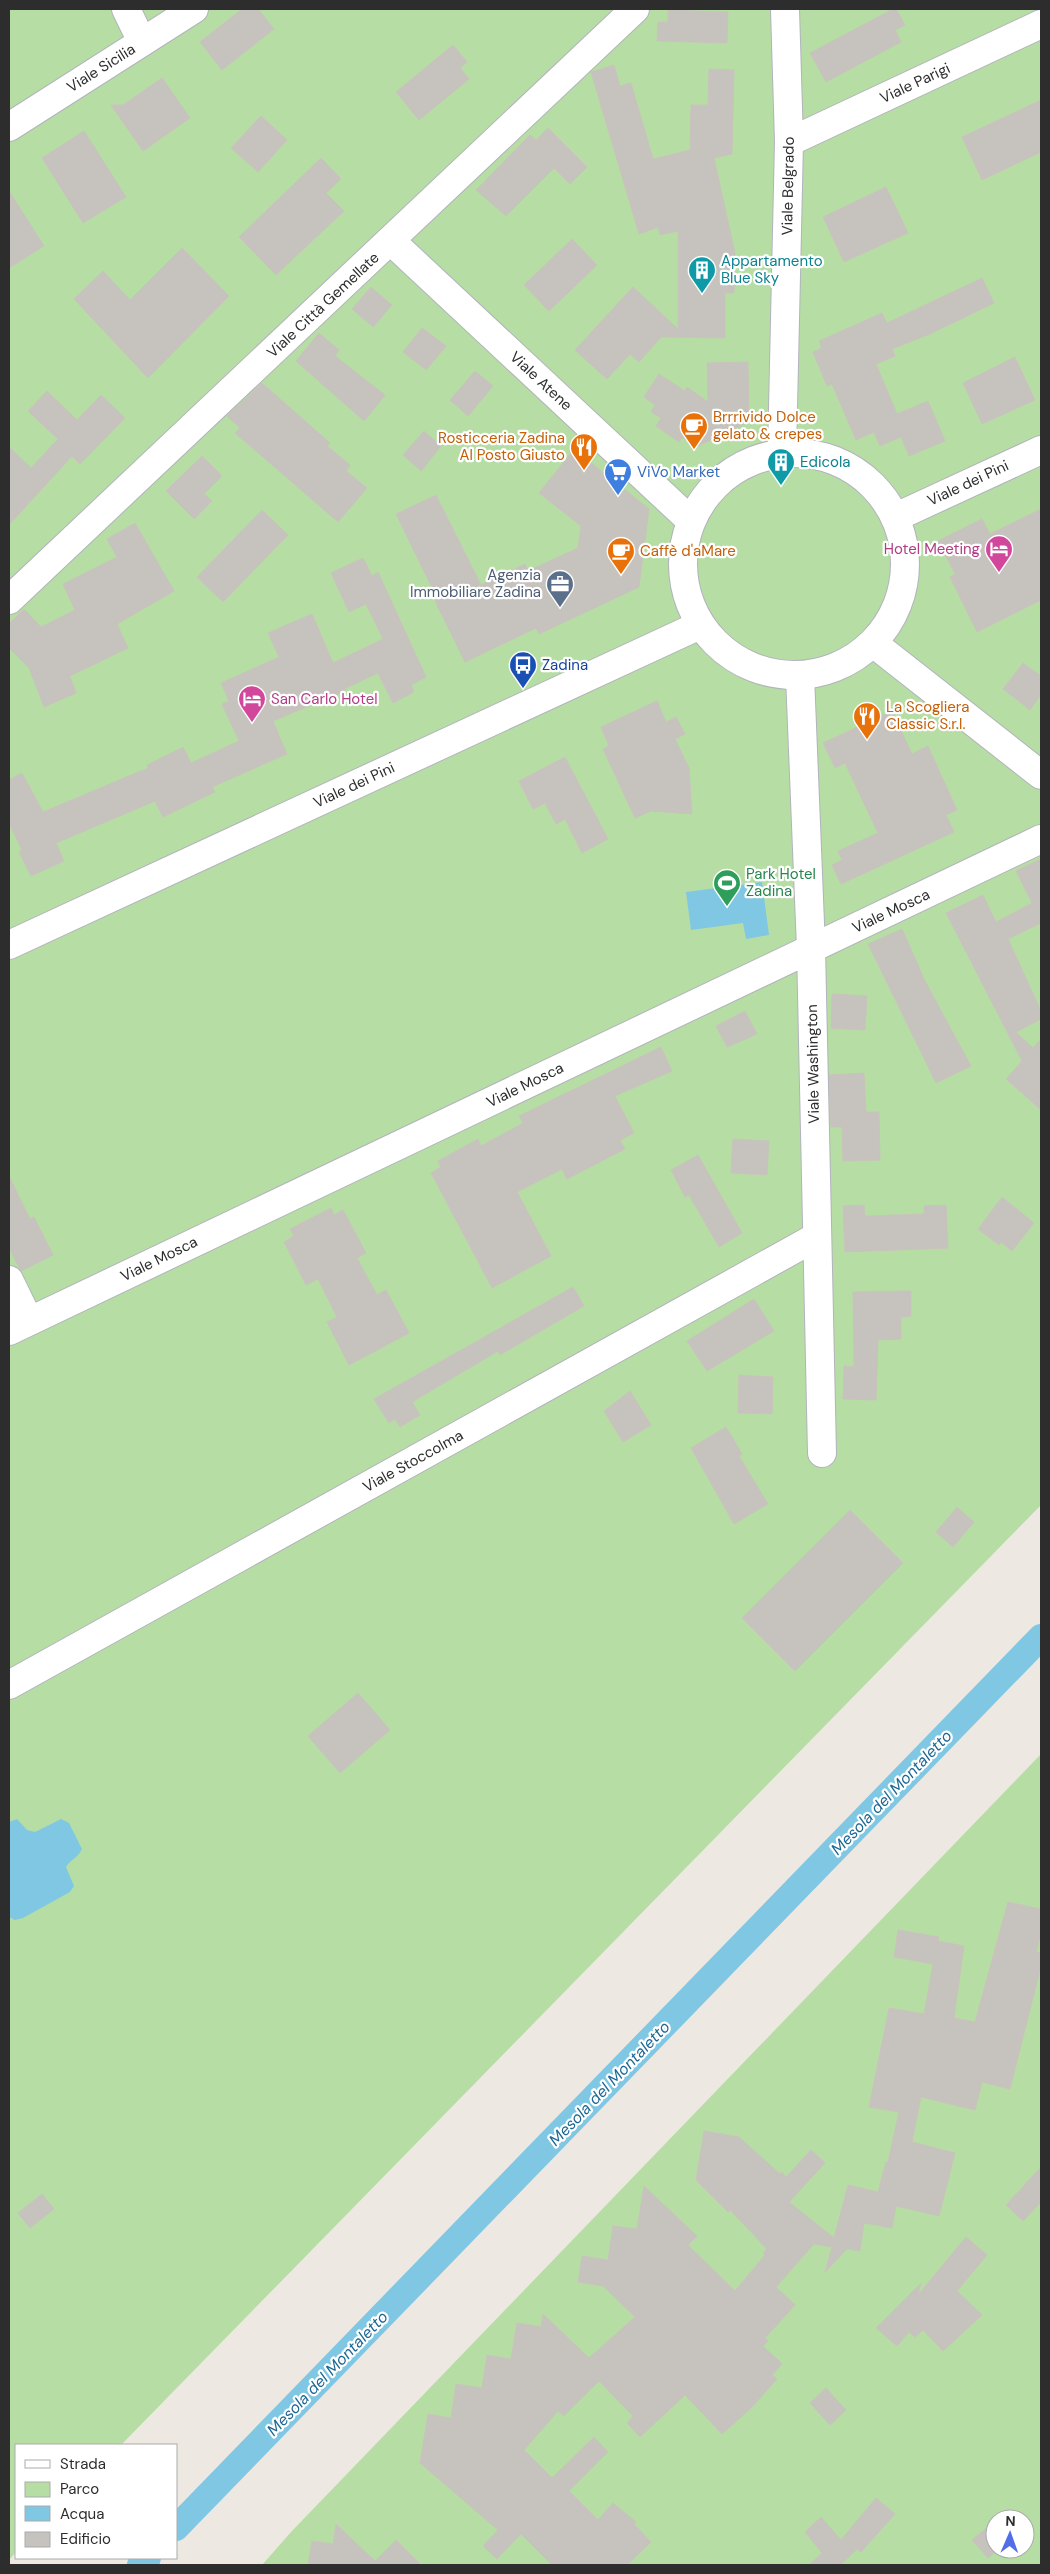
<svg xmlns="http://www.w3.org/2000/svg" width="1050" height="2574" font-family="'DM Sans',sans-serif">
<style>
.green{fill:#b6dea4;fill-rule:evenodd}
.water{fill:#80c7e3}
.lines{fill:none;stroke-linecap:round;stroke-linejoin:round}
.canal{stroke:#80c7e3;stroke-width:26}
.building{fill:#c6c2bd;stroke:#c9c4bb}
.minor-casing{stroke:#b2b3bc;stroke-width:30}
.minor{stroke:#fff;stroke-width:28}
.labels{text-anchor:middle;stroke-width:4.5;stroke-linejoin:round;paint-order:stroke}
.street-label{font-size:15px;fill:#2d2d2d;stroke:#fff}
.culture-label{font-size:15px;fill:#0d838f;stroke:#fff;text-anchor:start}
.food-label{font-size:15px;fill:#c56008;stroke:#fff;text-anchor:start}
.shop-label{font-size:15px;fill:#366cbe;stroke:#fff;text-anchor:start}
.hotel-label{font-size:15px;fill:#b23c85;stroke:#fff;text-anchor:end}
.service-label{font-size:15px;fill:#4e5e75;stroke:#fff;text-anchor:end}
.transit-label{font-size:15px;fill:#164399;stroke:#fff;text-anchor:start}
.leisure-label{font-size:15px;fill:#27864d;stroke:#fff;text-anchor:start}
.water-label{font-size:16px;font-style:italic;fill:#1c6793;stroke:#fff}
</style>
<rect width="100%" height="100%" fill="#ede8e2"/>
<g class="green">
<path d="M9 9H1041V1505L121 2445H16V2552L9 2560V1699L458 1450 9 1692Z"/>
<path d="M1041 1754V2565H262L291 2532ZM995 2519H1025V2549H995Z"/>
</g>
<g class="water">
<path d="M762 882 769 935 746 939 743 923 691 930 686 892Z"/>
<path d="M17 1819 27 1830 35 1832 61 1819 69 1823 82 1849C77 1859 71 1859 66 1867L74 1886 70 1892 23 1918 15 1920 9 1917V1822Z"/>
</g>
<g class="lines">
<g class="canal">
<path d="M176 2528 1041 1637"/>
<path d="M140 2565 148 2558"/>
</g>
</g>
<g class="building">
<path d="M242 9H258L274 29 222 70 200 42Z"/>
<path d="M893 9H896L905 25 895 30 901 42 826 82 810 53Z"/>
<path d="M668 10 728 12 727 43 657 41 658 22H668Z"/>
<path d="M453 45 467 62 460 68 469 79 419 120 396 92Z"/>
<path d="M614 65 620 86 631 83 653 159 690 150 691 105H708L709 69 734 70 732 154 714 158 735 253 734 293H725V338L661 337 639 362 630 354 607 379 575 350 633 287 678 329V231L660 235 658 227 639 234 591 72Z"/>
<path d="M162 78 190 118 143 151 111 105H123Z"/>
<path d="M1041 100V152L982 180 962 137Z"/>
<path d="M261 116 287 140 258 172 231 148Z"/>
<path d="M548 128 587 167 570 184 554 168 506 216 476 190 530 135 536 140Z"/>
<path d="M84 131 126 197 83 223 42 158Z"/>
<path d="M321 158 341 179 326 193 344 211 276 275 239 237Z"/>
<path d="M886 187 908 233 844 262 823 217Z"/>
<path d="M9 191 44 246 9 268Z"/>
<path d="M572 239 597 265 549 311 524 285Z"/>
<path d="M182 248 229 296 148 378 74 299 103 271 130 300Z"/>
<path d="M982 278 994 303 930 334 892 349 895 356 876 364 897 414 928 401 945 441 909 456 901 437 880 446 874 432 856 440 832 384 827 386 813 352 822 348 819 341 882 313 887 323Z"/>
<path d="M371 287 392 305 373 327 352 309Z"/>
<path d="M422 328 446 346 426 370 403 352Z"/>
<path d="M319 333 339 350 335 356 385 395 364 421 296 361Z"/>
<path d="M1015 357 1035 400 982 424 963 383Z"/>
<path d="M748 362 749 422 696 447 682 437 679 442 656 426 661 418 651 412 655 405 644 397 659 374 685 391 687 387 708 402 707 363Z"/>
<path d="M475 371 493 386 468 416 450 400Z"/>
<path d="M262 383 330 443 327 446 350 465 346 471 367 488 338 522 235 433 240 428 227 416Z"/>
<path d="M47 391 77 420 101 395 125 418 80 464 72 456 9 525V447L31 468 58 439 28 411Z"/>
<path d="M424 431 441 446 421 471 403 455Z"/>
<path d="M574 449 649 509 639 587 539 634 536 628 465 662 435 601 438 600 396 514 436 495 481 585 525 564 528 571 578 548 581 526 539 493Z"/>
<path d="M202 456 222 476 204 494 212 501 194 519 166 491Z"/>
<path d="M1041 509V600L977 632 950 577 955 574 938 541 982 519 990 534Z"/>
<path d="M262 510 288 535 223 602 197 577Z"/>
<path d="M135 523 174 591 117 624 128 648 70 676 76 693 44 707 29 668 9 648V624L24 609 41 627 75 610 63 584 117 557 107 539Z"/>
<path d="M363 558 372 576 378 572 426 677 411 685 414 692 393 703 378 673 344 689 345 691 273 721 287 754 212 787 215 792 163 817 155 801 56 843 64 861 31 876 19 852 22 850 9 823V780L22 773 43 812 148 768 147 765 183 747 191 763 239 741 222 704 229 701 221 683 279 657 268 633 312 614 333 663 383 639 366 604 349 612 331 573Z"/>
<path d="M1023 663 1041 676V694L1030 710 1003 689Z"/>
<path d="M657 701 666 722 676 717 685 734 675 739 689 768 692 814 651 811 635 818 603 749 609 746 601 727Z"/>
<path d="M892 711 912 754 928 746 957 810 946 815 954 832 841 884 832 865 842 860 838 851 878 833 845 763 835 768 823 743Z"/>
<path d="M565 757 608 839 582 853 565 819 556 824 545 803 533 809 519 781Z"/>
<path d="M1041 859V923L1008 939 1041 1011V1019L1016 1032 1033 1048 1041 1039V1110L1006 1079 1022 1061 946 913 983 895 996 922 1032 903 1016 871Z"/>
<path d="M902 929 925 981 971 1066 936 1083 868 944Z"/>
<path d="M832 994 867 996 865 1030 831 1028Z"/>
<path d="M745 1011 757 1034 727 1047 716 1026Z"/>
<path d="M661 1047 672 1071 615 1096 634 1133 620 1140 625 1149 567 1179 562 1169 517 1192 551 1256 492 1288 431 1173 441 1167 438 1161 478 1139 481 1146 523 1123 519 1116Z"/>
<path d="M864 1073 866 1112H879L880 1160 843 1161 842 1127H831L829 1075Z"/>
<path d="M733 1139 769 1141 767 1175 731 1173Z"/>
<path d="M698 1155 742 1233 719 1247 689 1195 685 1197 671 1170Z"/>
<path d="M9 1176 30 1219 34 1217 53 1255 21 1271 9 1248Z"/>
<path d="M1002 1197 1034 1223 1012 1251 1001 1242 999 1245 978 1229Z"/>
<path d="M864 1205 865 1216 924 1214V1206L946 1205 948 1248 845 1252 843 1206Z"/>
<path d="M331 1208 334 1215 343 1210 366 1253 357 1258 377 1295 386 1290 409 1333 349 1365 327 1322 337 1317 318 1279 306 1285 284 1242 294 1236 290 1229Z"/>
<path d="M573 1287 584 1306 500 1355 498 1351 412 1402 420 1415 400 1427 395 1419 389 1423 374 1399Z"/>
<path d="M911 1291V1316L901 1317V1339L878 1340 876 1400 843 1399 844 1366 854 1367 853 1292Z"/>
<path d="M754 1299 774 1331 707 1371 687 1341Z"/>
<path d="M739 1375 773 1377 772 1414 738 1413Z"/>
<path d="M630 1391 651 1425 623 1442 604 1411Z"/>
<path d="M726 1427 742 1454 739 1456 768 1504 734 1524 691 1448Z"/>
<path d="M957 1507 974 1522 953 1547 936 1532Z"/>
<path d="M850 1510 903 1563 795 1671 742 1618Z"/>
<path d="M358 1693 390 1730 340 1773 308 1736Z"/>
<path d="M1008 1902 1041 1909V1934L1036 1952 1041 1953V1966L1010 2089 982 2082 975 2110 921 2097 912 2142 955 2153 939 2216 896 2206 892 2228 864 2223 860 2251 847 2249 825 2272 832 2247 814 2244 776 2287 795 2305 765 2338 768 2341 763 2346 782 2364 772 2375 777 2379 752 2407 722 2434 685 2395 640 2437 627 2423 633 2416 599 2381 564 2416 558 2411 524 2450 552 2478 594 2437 608 2452 569 2491 598 2520 613 2503 636 2522 634 2524 651 2542 627 2565H552L521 2534 497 2559 483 2546 498 2530 420 2463 428 2414 451 2418 456 2384 482 2388 487 2355 511 2359 517 2323 541 2327 543 2314 589 2358 635 2317 603 2286 578 2282 582 2256 608 2260 613 2226 637 2229 644 2186 697 2236 688 2245 735 2291 765 2255 763 2253 767 2249 730 2210 728 2212 696 2180 704 2131 739 2137 780 2174 782 2172 786 2177 811 2150 825 2163 789 2202 834 2238 848 2185 878 2192 886 2162H888L899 2112 869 2107 889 2008 924 2014 933 1964 894 1957 898 1930 939 1937 938 1941 964 1946 954 2018 975 2022Z"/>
<path d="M1041 2167V2202L1023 2221 1006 2205Z"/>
<path d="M42 2194 54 2209 30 2228 18 2213Z"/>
<path d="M966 2237 987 2255 957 2291 982 2315 943 2351 923 2330 915 2337 909 2332 897 2346 876 2328 921 2283 918 2295Z"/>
<path d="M826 2388 846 2410 830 2425 810 2403Z"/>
<path d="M876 2498 895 2514 861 2552 857 2549 840 2565H809L822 2553 805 2532 821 2517 841 2540Z"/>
<path d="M995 2521V2549H998L988 2558 972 2540Z"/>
<path d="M336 2524 375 2561 396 2540 421 2565H308L312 2541 333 2544Z"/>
</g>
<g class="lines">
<g class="minor-casing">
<g id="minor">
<path d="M126 9 142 42"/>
<path d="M9 127 194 9"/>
<path d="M789 142 1041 24"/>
<path d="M391 241 691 521"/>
<circle cx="794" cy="564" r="111"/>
<path d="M782 453 789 142 785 9"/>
<path d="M896 517 1041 450"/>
<path d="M9 600 635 9"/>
<path d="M873 643 1041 775"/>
<path d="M800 676 811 948 822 1453"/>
<path d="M9 945 700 625"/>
<path d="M9 1280 29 1321"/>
<path d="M9 1331 1041 839"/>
<path d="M9 1685 816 1237"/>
</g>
</g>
<use href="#minor" class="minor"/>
</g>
<defs>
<g id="building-pin" transform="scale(1.4375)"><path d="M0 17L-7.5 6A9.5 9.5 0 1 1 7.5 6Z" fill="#0f9aa8" stroke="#fff"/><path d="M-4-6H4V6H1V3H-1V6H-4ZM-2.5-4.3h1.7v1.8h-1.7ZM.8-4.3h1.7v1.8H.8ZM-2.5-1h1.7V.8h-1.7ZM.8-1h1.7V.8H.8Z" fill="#fff"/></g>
<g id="cafe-pin" transform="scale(1.4375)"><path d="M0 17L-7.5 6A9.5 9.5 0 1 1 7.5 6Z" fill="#e8710a" stroke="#fff"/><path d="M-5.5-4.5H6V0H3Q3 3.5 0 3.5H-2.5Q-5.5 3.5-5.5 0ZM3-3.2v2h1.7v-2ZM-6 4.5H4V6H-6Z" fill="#fff"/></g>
<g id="restaurant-pin" transform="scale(1.4375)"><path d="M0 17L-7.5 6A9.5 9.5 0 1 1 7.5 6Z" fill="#e8710a" stroke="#fff"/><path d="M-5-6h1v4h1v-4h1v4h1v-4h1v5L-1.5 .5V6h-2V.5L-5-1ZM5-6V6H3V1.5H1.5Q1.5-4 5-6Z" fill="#fff"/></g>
<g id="supermarket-pin" transform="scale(1.4375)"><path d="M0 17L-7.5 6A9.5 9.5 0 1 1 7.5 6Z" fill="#3f7fe0" stroke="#fff"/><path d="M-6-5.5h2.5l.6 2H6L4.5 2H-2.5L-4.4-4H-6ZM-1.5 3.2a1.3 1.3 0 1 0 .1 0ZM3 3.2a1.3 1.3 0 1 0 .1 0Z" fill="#fff"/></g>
<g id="hotel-pin" transform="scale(1.4375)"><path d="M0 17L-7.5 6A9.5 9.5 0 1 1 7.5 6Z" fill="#d1479c" stroke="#fff"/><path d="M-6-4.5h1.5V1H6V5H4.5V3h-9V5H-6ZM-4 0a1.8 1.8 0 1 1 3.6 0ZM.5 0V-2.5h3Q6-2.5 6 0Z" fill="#fff"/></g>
<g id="office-pin" transform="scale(1.4375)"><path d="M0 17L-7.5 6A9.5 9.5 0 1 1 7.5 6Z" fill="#5c6f8a" stroke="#fff"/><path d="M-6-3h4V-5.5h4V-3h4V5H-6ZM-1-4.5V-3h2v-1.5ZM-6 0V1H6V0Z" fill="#fff"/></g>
<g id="bus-pin" transform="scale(1.4375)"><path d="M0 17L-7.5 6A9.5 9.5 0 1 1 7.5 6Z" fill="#1a4fb4" stroke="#fff"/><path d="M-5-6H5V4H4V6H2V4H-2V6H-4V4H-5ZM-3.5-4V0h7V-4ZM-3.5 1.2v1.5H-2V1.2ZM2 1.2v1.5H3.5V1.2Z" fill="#fff"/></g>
<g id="stadium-pin" transform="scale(1.4375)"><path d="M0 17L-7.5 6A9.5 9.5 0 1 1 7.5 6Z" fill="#2e9e5b" stroke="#fff"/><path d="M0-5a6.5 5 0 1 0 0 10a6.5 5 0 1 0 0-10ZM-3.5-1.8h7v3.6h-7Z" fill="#fff"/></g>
</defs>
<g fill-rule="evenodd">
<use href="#building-pin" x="702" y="270"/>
<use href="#cafe-pin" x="694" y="426"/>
<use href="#restaurant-pin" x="584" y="447"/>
<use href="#building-pin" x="781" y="462"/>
<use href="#supermarket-pin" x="618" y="472"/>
<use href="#hotel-pin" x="999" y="549"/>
<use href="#cafe-pin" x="621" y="551"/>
<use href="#office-pin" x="560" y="584"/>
<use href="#bus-pin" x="523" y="665"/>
<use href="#hotel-pin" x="252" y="699"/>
<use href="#restaurant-pin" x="867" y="716"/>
<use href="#stadium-pin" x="727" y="883"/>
</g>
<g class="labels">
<g class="street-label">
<text transform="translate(101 68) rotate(-32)" y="5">Viale Sicilia</text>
<text transform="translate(915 83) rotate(-25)" y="5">Viale Parigi</text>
<text transform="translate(788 186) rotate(-89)" y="5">Viale Belgrado</text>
<text transform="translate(323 305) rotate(-43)" y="5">Viale Città Gemellate</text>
<text transform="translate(541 381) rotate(43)" y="5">Viale Atene</text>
<text transform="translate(968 483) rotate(-25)" y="5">Viale dei Pini</text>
<text transform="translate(354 785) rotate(-25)" y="5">Viale dei Pini</text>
<text transform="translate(891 911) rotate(-25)" y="5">Viale Mosca</text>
<text transform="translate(813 1064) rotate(-91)" y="5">Viale Washington</text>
<text transform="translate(525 1085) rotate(-26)" y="5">Viale Mosca</text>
<text transform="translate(159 1259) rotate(-26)" y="5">Viale Mosca</text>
<text transform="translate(413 1461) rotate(-29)" y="5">Viale Stoccolma</text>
</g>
<g class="culture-label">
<text x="721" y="266">Appartamento<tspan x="721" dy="17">Blue Sky</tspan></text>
<text x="800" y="467">Edicola</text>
</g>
<g class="food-label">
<text x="713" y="422">Brrrivido Dolce<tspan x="713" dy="17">gelato &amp; crepes</tspan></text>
<text x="565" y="443" text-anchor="end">Rosticceria Zadina<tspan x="565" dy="17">Al Posto Giusto</tspan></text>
<text x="640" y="556">Caffè d'aMare</text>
<text x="886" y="712">La Scogliera<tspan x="886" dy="17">Classic S.r.l.</tspan></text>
</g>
<g class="shop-label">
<text x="637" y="477">ViVo Market</text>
</g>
<g class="hotel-label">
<text x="980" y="554">Hotel Meeting</text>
<text x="271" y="704" text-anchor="start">San Carlo Hotel</text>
</g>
<g class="service-label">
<text x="541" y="580">Agenzia<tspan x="541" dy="17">Immobiliare Zadina</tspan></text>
</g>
<g class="transit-label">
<text x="542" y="670">Zadina</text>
</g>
<g class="leisure-label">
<text x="746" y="879">Park Hotel<tspan x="746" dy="17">Zadina</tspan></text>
</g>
<g class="water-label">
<text transform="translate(891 1792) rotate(-46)" y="6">Mesola del Montaletto</text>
<text transform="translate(609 2083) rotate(-46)" y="6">Mesola del Montaletto</text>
<text transform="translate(327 2373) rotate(-46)" y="6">Mesola del Montaletto</text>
</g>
</g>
<rect width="1050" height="2574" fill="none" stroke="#2d2d2d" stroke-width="20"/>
<rect x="15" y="2444" width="162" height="115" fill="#ffffff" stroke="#ababab"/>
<rect x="25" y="2460" width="25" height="8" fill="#ffffff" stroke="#ababab"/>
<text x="60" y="2469" font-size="15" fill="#2d2d2d">Strada</text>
<rect x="25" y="2482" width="25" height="15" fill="#b6dea4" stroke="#ababab"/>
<text x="60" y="2494" font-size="15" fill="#2d2d2d">Parco</text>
<rect x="25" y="2506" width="25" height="15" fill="#80c7e3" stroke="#ababab"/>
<text x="60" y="2519" font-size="15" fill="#2d2d2d">Acqua</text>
<rect x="25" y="2532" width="25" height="15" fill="#c6c2bd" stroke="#ababab"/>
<text x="60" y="2544" font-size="15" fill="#2d2d2d">Edificio</text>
<g transform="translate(1010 2534) rotate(2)"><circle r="24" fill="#ffffff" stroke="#ababab"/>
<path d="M0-4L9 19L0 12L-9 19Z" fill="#536ce8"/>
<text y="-8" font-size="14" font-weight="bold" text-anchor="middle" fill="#2d2d2d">N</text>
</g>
</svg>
